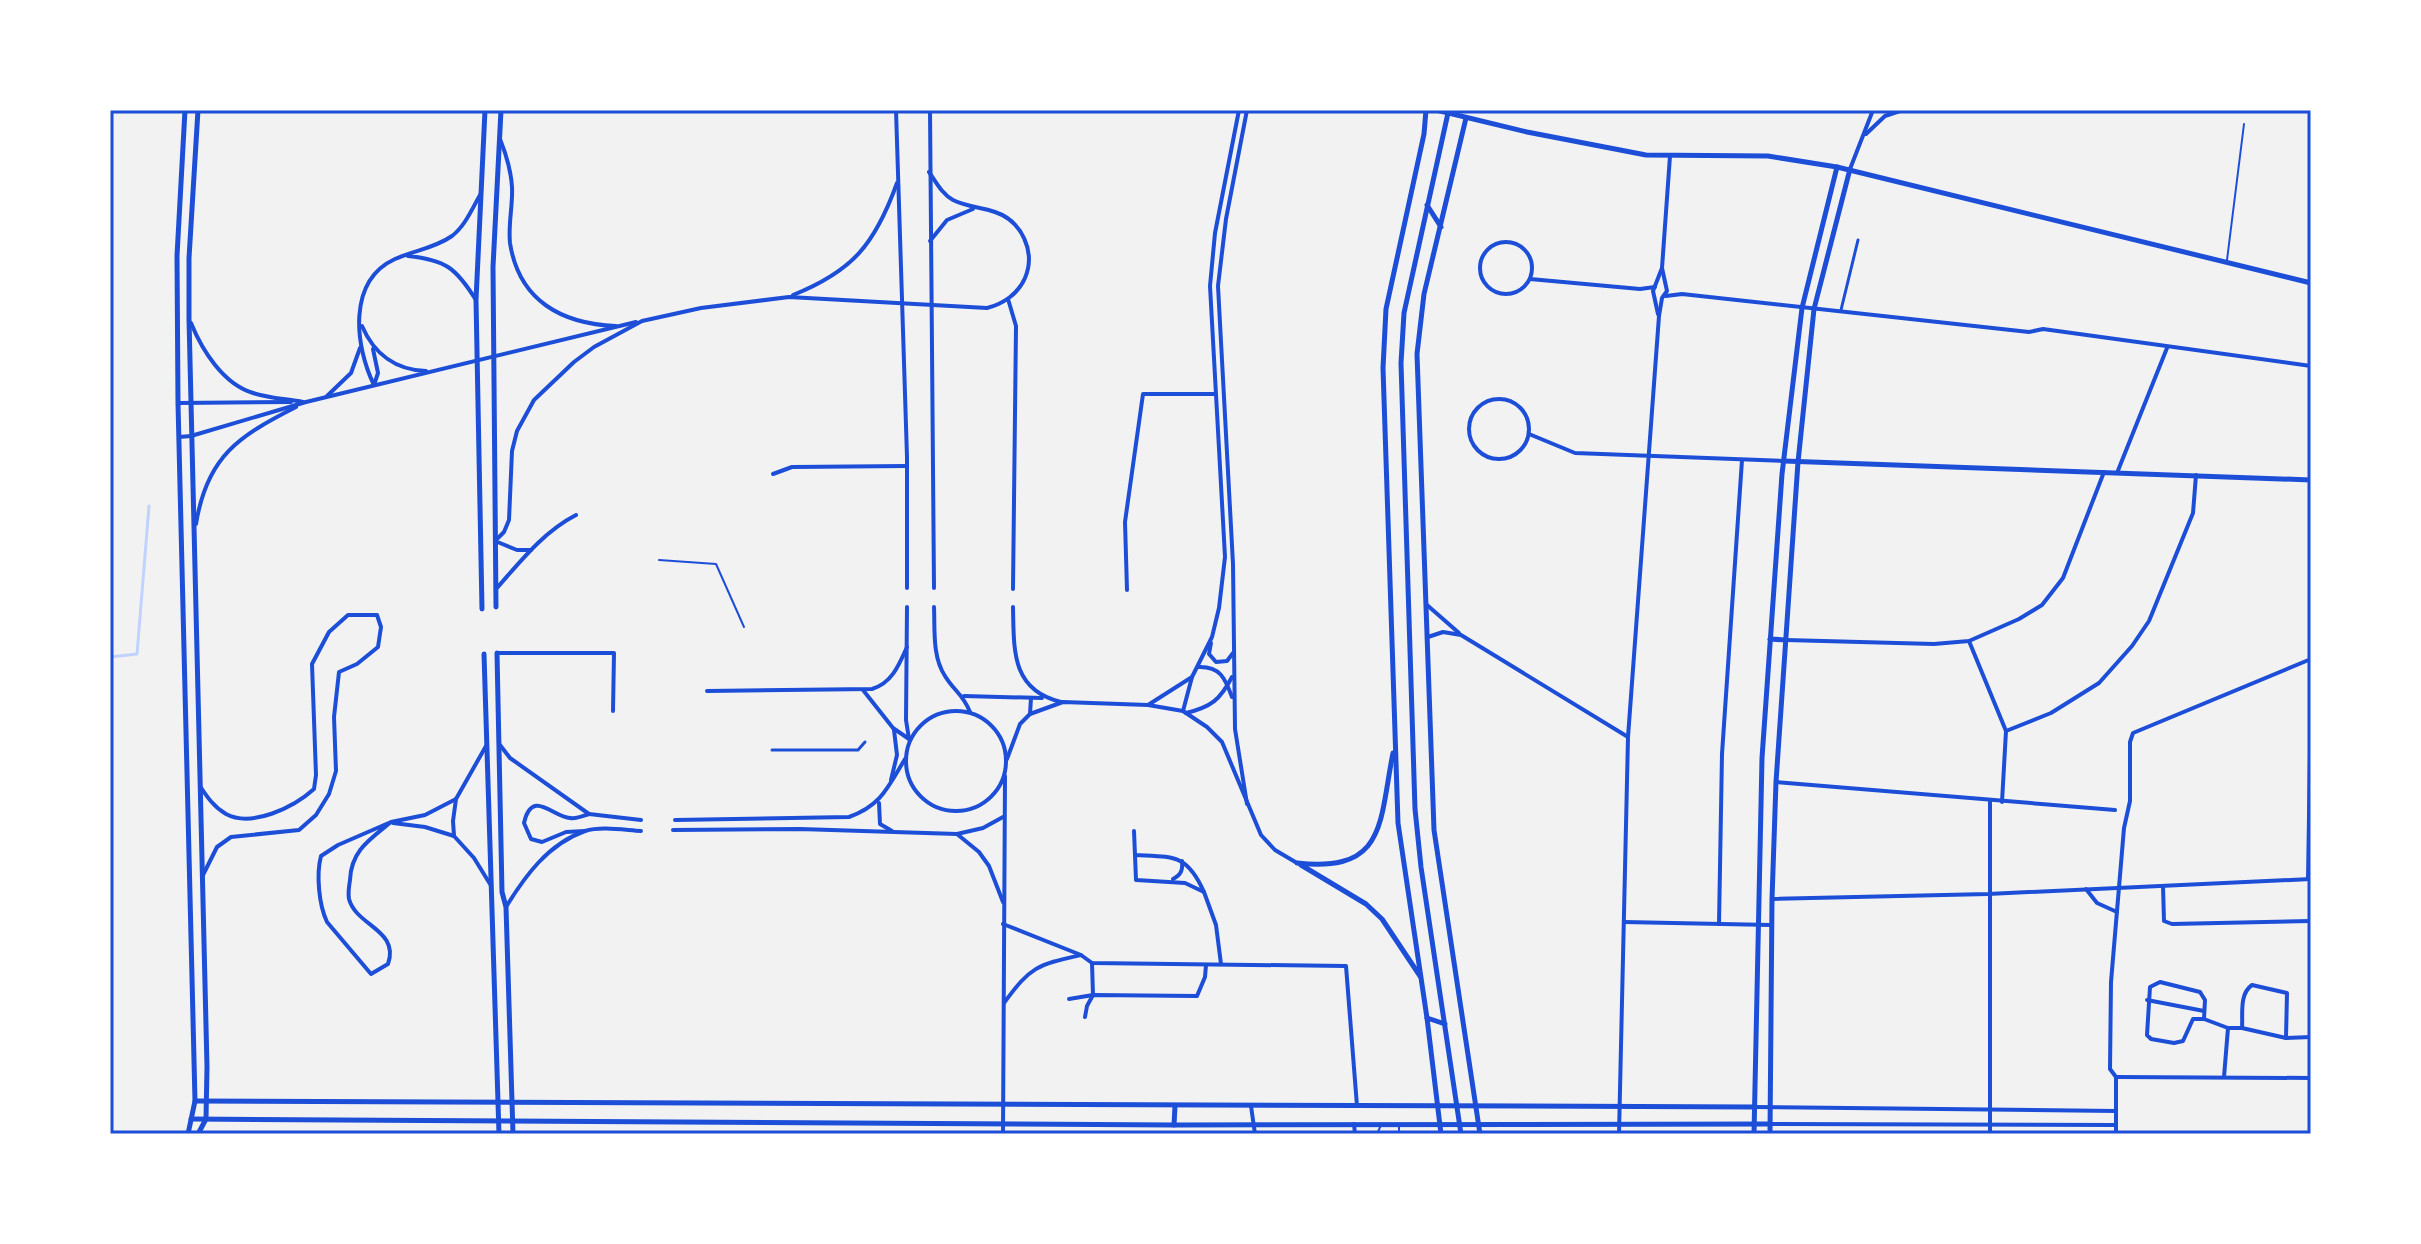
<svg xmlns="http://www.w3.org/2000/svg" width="2421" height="1244" font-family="Manrope,sans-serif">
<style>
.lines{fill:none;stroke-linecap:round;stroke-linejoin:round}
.stream{stroke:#bfd3fe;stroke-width:3}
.service{stroke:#1d4ed8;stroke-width:2}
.pedestrian{stroke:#1d4ed8;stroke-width:3}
.minor{stroke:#1d4ed8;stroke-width:4}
.tertiary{stroke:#1d4ed8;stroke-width:5}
.secondary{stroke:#1d4ed8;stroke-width:5}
.neatline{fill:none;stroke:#1d4ed8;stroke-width:3}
</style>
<rect width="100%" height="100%" fill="#f2f2f2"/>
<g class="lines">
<path class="stream" d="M110 657 137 654 149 506"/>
<g class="service">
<path d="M2227 260 2244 124"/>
<path d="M659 560 716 564 744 627"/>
<path d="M1377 1134 1381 1125"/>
<path d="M1399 1134V1125"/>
</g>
<g class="pedestrian">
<path d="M1841 310 1858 240"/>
<path d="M772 750H858L865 742"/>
</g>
<g class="minor">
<path d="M896 110 907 457V588"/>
<path d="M930 110 934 588"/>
<path d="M1247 110 1226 219 1218 286 1233 564 1235 729 1247 804"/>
<path d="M1866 134 1885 116 1903 110"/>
<path d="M500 139C506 154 511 171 512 187 513 205 508 224 510 243 519 301 562 324 616 326"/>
<path d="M1850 169 1873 110"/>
<path d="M930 241 947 220 973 209"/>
<circle cx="1506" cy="268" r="26"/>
<path d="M408 256C446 260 456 268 476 300"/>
<path d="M1530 279 1640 289 1655 287"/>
<path d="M793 295C853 271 875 244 897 183"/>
<path d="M1666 296 1682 294 2029 332 2043 329 2311 366"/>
<path d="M1008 299 1016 326 1013 589"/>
<path d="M1658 314 1653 291 1662 268 1670 156"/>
<path d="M191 323C202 350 223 384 253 393 268 398 287 399 303 402"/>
<path d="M362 326C374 354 396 370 426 371"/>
<path d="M373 349 378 373 374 385"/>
<path d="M374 385C355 346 347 281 395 259 413 251 435 248 452 236 465 226 472 209 480 195"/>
<path d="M327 396 351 373 360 348"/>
<circle cx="1499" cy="429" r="30"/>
<path d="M178 403 291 402"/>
<path d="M1529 434 1575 453 1784 461"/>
<path d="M179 437 191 436 306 402 636 322"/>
<path d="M2117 473 2167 348"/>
<path d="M773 474 792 467 907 466"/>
<path d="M196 524C207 456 239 436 296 407"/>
<path d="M531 550H517L495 541 504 532 509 520 512 451 517 431 534 400 574 362 594 347 642 321 701 308 789 297 987 308C1003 304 1018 294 1025 278 1036 252 1022 221 995 212 981 207 967 207 953 200 942 194 936 182 929 172"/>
<path d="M496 589C520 562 543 532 576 515"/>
<path d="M1127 590 1125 522 1143 394H1215"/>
<path d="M1427 605 1459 633"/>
<path d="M907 607 906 720 909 739"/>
<path d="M934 607C935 629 932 656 945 676 954 691 963 694 970 712"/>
<path d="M1013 607C1014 650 1011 690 1061 702"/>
<path d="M1428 637 1443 632 1461 635 1628 737"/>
<path d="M1786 640 1934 644 1969 641 2019 619 2042 605 2063 578 2104 472"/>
<path d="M1969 641 2006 731 2002 802"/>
<path d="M1211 643 1209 654 1216 662 1227 661 1233 653"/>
<path d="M497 653H614L613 711"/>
<path d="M1198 667C1220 666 1225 678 1232 697"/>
<path d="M863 690 893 728 909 739"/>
<path d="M707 691 872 689C892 683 899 665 907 647"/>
<path d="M964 696 1042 698"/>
<path d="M1148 705 1192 677 1212 637 1219 608 1225 557 1210 286 1215 233 1239 110"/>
<circle cx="956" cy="761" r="50"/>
<path d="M1183 711 1192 677"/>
<path d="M1186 713C1211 707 1220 700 1232 677"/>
<path d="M1030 714 1031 698"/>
<path d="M2006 731 2051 713 2099 683 2132 646 2149 621 2193 513 2196 475"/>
<path d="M500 745 510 758 589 814 641 820"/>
<path d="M486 746 456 799 453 821 454 836 474 858 490 884"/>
<path d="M1007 759 1020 724 1030 714 1063 702 1148 705 1183 711 1207 727 1222 742 1261 835 1275 850 1297 863"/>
<path d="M891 780 897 755 894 730"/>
<path d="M1776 782 2115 810"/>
<path d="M200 786C207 797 214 807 226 814 252 828 294 807 314 789L316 775 312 664 329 632 348 615H377L381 627 378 647 357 664 339 672 334 717 336 771 329 794 316 815 299 830 231 837 217 847 203 875"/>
<path d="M879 803 880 824 892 831"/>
<path d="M675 820 849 817C881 806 888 787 905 759"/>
<path d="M391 822C369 840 351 851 350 880 349 886 348 894 349 899 356 926 400 930 388 964L371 974 327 922C319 905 316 875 321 856L338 845 391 822 425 815 456 799"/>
<path d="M393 823 425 827 454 836"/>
<path d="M673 830 800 829 957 834 979 852 989 866 1003 902"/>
<path d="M585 831 566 832 542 842 531 839 524 823C532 788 553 817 570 818 577 819 583 816 589 814"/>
<path d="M1134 831 1136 880 1185 883 1204 892C1187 854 1174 857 1136 855"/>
<path d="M957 834 983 828 1003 817"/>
<path d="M1173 879C1181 875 1183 870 1182 861"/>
<path d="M2308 879 2311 692"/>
<path d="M2163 886 2164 921 2172 924 2311 921"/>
<path d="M2086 889 2097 903 2117 912"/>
<path d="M1204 892 1216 925 1221 964"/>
<path d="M1772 899 1988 894 2311 879"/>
<path d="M506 907C525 876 548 844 585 831 601 826 624 830 641 831"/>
<path d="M1624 922 1771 925"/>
<path d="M1003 924 1081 955 1092 963 1346 966 1357 1106"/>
<path d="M1719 924 1722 754 1742 460"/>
<path d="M2160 982 2200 992 2205 1000 2204 1019H2193L2183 1041 2174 1043 2151 1039 2147 1035 2150 987Z"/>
<path d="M1069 999 1093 995 1197 996 1205 977 1206 965"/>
<path d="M2147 1000 2204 1011"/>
<path d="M1004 1003C1031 966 1037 965 1081 955"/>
<path d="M1085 1017 1087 1006 1093 995 1092 963"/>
<path d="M2204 1019 2228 1028"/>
<path d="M2242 1028C2243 1014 2239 994 2252 985L2287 993 2286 1038"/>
<path d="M2116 1077 2311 1078"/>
<path d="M2224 1077 2228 1028H2242L2286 1038 2311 1037"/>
<path d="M1251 1106 1255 1134"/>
<path d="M1754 1107 2116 1111"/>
<path d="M1354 1124 1355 1134"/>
<path d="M1770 1124 2116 1125"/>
<path d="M1003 1134 1005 776"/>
<path d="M1619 1134 1628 737 1659 316 1662 298 1667 291 1662 268"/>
<path d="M1990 1134V801"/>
<path d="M2116 1134V1077L2110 1069 2111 982 2124 828 2130 801V742L2133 733 2311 659"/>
</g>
<g class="tertiary">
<path d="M185 110 177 256 178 403 195 1101 188 1134"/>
<path d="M198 110 189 258V319L207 1067 206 1119 198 1134"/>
<path d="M1436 110 1527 132 1646 155 1768 156 1837 167 2311 283"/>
<path d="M1784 461 2311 480"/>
<path d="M496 607 493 267 501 110"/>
<path d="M482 609 476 300 485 110"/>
<path d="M1770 639 1786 640"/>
<path d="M497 653 502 892 506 907 513 1134"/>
<path d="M484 654 499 1134"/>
<path d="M195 1101 1754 1107"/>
<path d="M191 1119 1174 1125 1770 1124"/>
<path d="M1174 1125 1175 1106"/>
</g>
<g class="secondary">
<path d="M1426 110 1424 134 1386 309 1383 368 1398 823 1427 1018 1441 1134"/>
<path d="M1448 113 1404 313 1401 363 1415 809 1421 867 1461 1134"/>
<path d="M1466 118 1424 294 1417 354 1434 830 1480 1134"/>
<path d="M1427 205 1441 227"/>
<path d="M1297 863C1387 873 1379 822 1393 753"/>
<path d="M1301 865 1366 904 1382 919 1420 976"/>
<path d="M1427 1018 1445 1024"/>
<path d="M1754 1134 1762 758 1782 474 1802 308 1837 167"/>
<path d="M1770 1134 1772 899 1776 782 1798 462 1814 309 1850 169"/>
</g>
</g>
<rect width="2421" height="1244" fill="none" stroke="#ffffff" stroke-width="224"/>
<rect x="112" y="112" width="2197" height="1020" class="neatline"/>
</svg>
